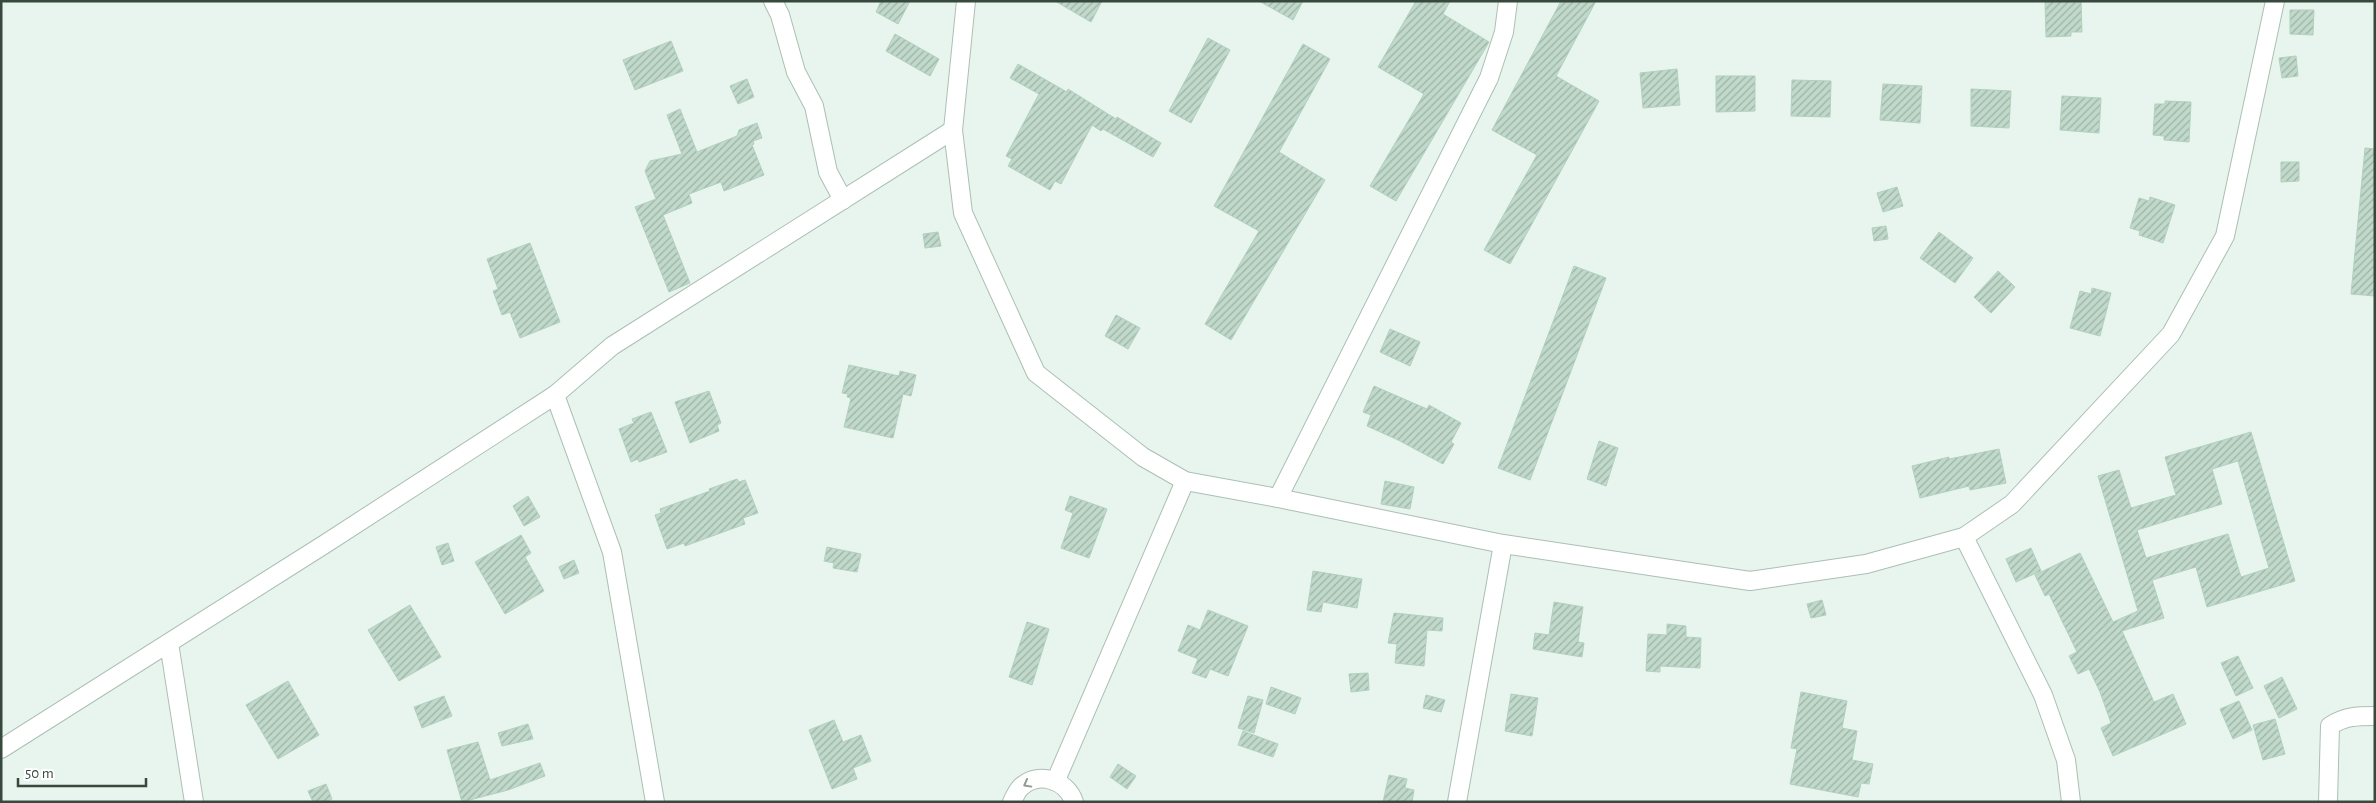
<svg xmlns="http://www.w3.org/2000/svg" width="2376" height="803" font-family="'Alegreya Sans',sans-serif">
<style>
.building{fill:url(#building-hatch);stroke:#b1d1bd;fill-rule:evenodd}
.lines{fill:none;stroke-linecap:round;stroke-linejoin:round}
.minor-casing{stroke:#abc0b3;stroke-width:20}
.minor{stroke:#fff;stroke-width:18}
.oneway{stroke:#919a94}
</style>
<defs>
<pattern id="building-hatch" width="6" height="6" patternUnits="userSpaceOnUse" patternTransform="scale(1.25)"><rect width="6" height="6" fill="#c0d9ca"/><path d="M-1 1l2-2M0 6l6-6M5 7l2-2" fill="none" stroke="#9db2a5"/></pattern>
</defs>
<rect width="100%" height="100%" fill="#e8f4ee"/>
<g class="building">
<path d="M881 1H910L898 24 876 12Z"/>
<path d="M1055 1H1102L1091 22Z"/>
<path d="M1259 1H1303L1293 20Z"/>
<path d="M1416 1H1450L1443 14 1489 42 1396 201 1370 186 1424 94 1378 67Z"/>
<path d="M1561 1H1596L1556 76 1599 101 1510 264 1484 250 1537 155 1492 130Z"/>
<path d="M2045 1H2081L2082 32H2071V36L2046 37Z"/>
<path d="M2290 10H2314L2313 35 2290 34Z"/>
<path d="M895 34 939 59 930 76 886 51Z"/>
<path d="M1208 38 1230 50 1191 123 1169 111Z"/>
<path d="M671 41 683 71 635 90 623 60Z"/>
<path d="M1303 44 1330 59 1279 152 1325 180 1231 340 1205 324 1259 231 1214 206Z"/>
<path d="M2296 56 2298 76 2282 78 2279 58Z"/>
<path d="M1018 64 1067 92 1068 89 1116 119 1117 117 1161 143 1153 157 1103 129 1101 131 1092 125 1061 184 1055 181 1050 190 1008 166 1012 159 1006 156 1039 94 1010 78Z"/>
<path d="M1677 69 1680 105 1643 108 1640 73Z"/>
<path d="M1716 76H1755V111L1716 112Z"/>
<path d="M747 79 754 97 738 104 730 86Z"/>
<path d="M1792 80 1831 81 1830 117 1791 116Z"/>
<path d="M1883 84 1922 86 1920 123 1880 120Z"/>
<path d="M1971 89 2011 91 2009 128 1971 126Z"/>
<path d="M2062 96 2101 98 2099 133 2060 130Z"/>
<path d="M2165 101 2191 102 2189 142 2164 140V136L2153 135 2155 104H2165Z"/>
<path d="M680 109 697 152 737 136 739 130 757 123 762 138 753 141 754 144 752 145 764 175 724 191 721 182 689 194 692 203 663 215 690 283 669 292 635 207 656 199 645 171 650 161 682 154 667 115Z"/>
<path d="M2365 148 2375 149V296L2351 294Z"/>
<path d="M2281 162H2299V181L2281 182Z"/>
<path d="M1897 187 1903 206 1883 212 1877 193Z"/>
<path d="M2150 197 2175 205 2163 243 2139 235 2140 231 2130 228 2139 198 2149 201Z"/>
<path d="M1886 226 1888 239 1874 241 1872 228Z"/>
<path d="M938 232 941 246 925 248 923 234Z"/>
<path d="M1939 232 1973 258 1955 283 1920 258Z"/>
<path d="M530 243 560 322 520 338 510 312 502 315 493 291 498 289 487 259Z"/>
<path d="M1574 266 1606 278 1530 480 1498 468Z"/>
<path d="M1998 271 2015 287 1991 313 1974 297Z"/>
<path d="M2092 288 2111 293 2100 336 2070 328 2080 291 2091 294Z"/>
<path d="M1116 315 1140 328 1128 349 1105 336Z"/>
<path d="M1390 329 1420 342 1410 366 1380 352Z"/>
<path d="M849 365 899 376 900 371 916 375 911 396 903 394 893 438 844 427 851 398 847 397 848 394 842 393Z"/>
<path d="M1374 386 1427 409 1429 405 1461 423 1451 442 1454 444 1443 464 1398 440 1367 426 1371 415 1363 412Z"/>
<path d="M709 391 721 423 717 425 719 431 690 443 675 402Z"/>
<path d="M651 412 667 452 639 462 638 459 631 462 619 429 634 423 632 419Z"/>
<path d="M2251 432 2295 581 2207 607 2196 567 2152 580 2164 618 2122 631 2154 702 2173 694 2186 724 2113 756 2101 728 2111 723 2100 692 2089 669 2078 674 2069 656 2077 652 2049 594 2045 596 2035 575 2080 553 2113 622 2138 611 2098 476 2119 470 2131 508 2176 495 2165 457ZM2238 461 2269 568 2241 577 2228 534 2146 558 2137 530 2222 504 2212 469Z"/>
<path d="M1599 441 1618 448 1606 486 1587 479Z"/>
<path d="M1999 449 2006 483 1970 490 1969 486 1920 498 1912 466 1949 457V459Z"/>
<path d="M737 479 739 482 745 480 758 513 743 518 745 524 685 546 684 543 667 549 655 515 661 513 660 509 710 491 709 489Z"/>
<path d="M1385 481 1414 487 1410 509 1381 504Z"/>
<path d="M528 496 540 517 524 526 513 506Z"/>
<path d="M1070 496 1107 509 1089 558 1061 548 1073 513 1065 510Z"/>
<path d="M521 535 531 553 525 557 544 591 505 614 475 562Z"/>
<path d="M448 543 454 561 442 565 436 547Z"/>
<path d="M827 547 861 554 857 572 833 568 834 563 824 561Z"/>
<path d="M2031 548 2041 571 2016 582 2006 559Z"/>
<path d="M574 560 579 573 564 579 559 567Z"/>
<path d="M1313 571 1362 579 1357 608 1323 602 1321 612 1307 610Z"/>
<path d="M1822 600 1826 615 1811 618 1807 604Z"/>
<path d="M1554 602 1583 607 1578 642 1584 643 1582 657 1533 649 1535 633 1549 635Z"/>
<path d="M410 605 441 657 399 681 368 630Z"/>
<path d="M1208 610 1248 626 1228 676 1210 669 1206 678 1192 673 1198 659 1178 651 1188 625 1200 630Z"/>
<path d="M1394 613 1443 618 1442 631 1427 630 1424 666 1395 663 1397 644 1388 643Z"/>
<path d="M1027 622 1049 629 1032 685 1009 677Z"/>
<path d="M1667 624 1686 626V637L1701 638 1700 668 1660 666V672L1646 671 1648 634 1667 635Z"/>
<path d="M2238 656 2253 688 2236 696 2221 663Z"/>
<path d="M1368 673 1369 690 1351 692 1349 674Z"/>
<path d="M2282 677 2297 709 2279 718 2264 686Z"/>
<path d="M288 681 319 735 278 759 246 705Z"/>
<path d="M1271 687 1301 698 1295 714 1266 704Z"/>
<path d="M1801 692 1847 701 1842 728 1857 731 1852 760 1873 764 1869 784 1861 783 1858 797 1790 784 1797 749 1791 748Z"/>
<path d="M1511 694 1538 698 1532 736 1505 731Z"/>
<path d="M1426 695 1445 700 1441 712 1423 708Z"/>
<path d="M444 696 452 716 422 728 414 707Z"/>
<path d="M1248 696 1263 700 1254 733 1238 728Z"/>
<path d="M2239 701 2252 730 2233 739 2220 709Z"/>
<path d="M2275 719 2285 754 2263 760 2253 725Z"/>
<path d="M834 720 843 742 861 735 871 761 853 768 857 779 832 789 809 730Z"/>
<path d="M528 724 533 739 502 746 498 733Z"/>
<path d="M1243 731 1278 744 1273 757 1238 745Z"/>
<path d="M478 742 490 780 540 763 545 776 508 790 462 802 447 750Z"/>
<path d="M1118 764 1136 776 1127 789 1110 777Z"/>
<path d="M1389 775 1407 779 1405 788 1414 790 1412 802H1383Z"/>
<path d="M326 784 332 799 325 802H313L308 791Z"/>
</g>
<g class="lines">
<g class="minor-casing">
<g id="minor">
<path d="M773 1 780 15 796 72 814 106 828 172 843 200"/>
<path d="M966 1 953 130 963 213 1036 373 1143 457 1185 481 1278 498 1503 544 1750 581 1866 564 1964 537 2012 504 2171 334 2225 236 2275 1"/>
<path d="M555 395 612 552 655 802"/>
<path d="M1278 498 1489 78 1504 32 1508 1"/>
<path d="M1964 537 2043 695 2066 760 2071 802"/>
<path d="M169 643 194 802"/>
<path d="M1 749 325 544 555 395 612 346 953 130"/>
<path d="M1056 780 1185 481"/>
<path d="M1012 802C1014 798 1017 791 1020 788 1038 770 1067 780 1074 802"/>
<path d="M1457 802 1503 544"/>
<path d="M2328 802 2330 726C2345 716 2357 716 2375 716"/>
</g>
</g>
<use href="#minor" class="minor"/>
</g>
<defs><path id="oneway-chevron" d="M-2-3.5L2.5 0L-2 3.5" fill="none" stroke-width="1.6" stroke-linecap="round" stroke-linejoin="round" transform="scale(1.25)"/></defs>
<use class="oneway" href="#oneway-chevron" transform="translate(1027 784) rotate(151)"/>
<rect width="2376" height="803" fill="none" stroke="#37483d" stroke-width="5"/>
<path d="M18 778v8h128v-8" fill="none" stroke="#37483d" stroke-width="2.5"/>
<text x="25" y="778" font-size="15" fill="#37483d" stroke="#ffffff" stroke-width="4" paint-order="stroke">50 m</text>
</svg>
